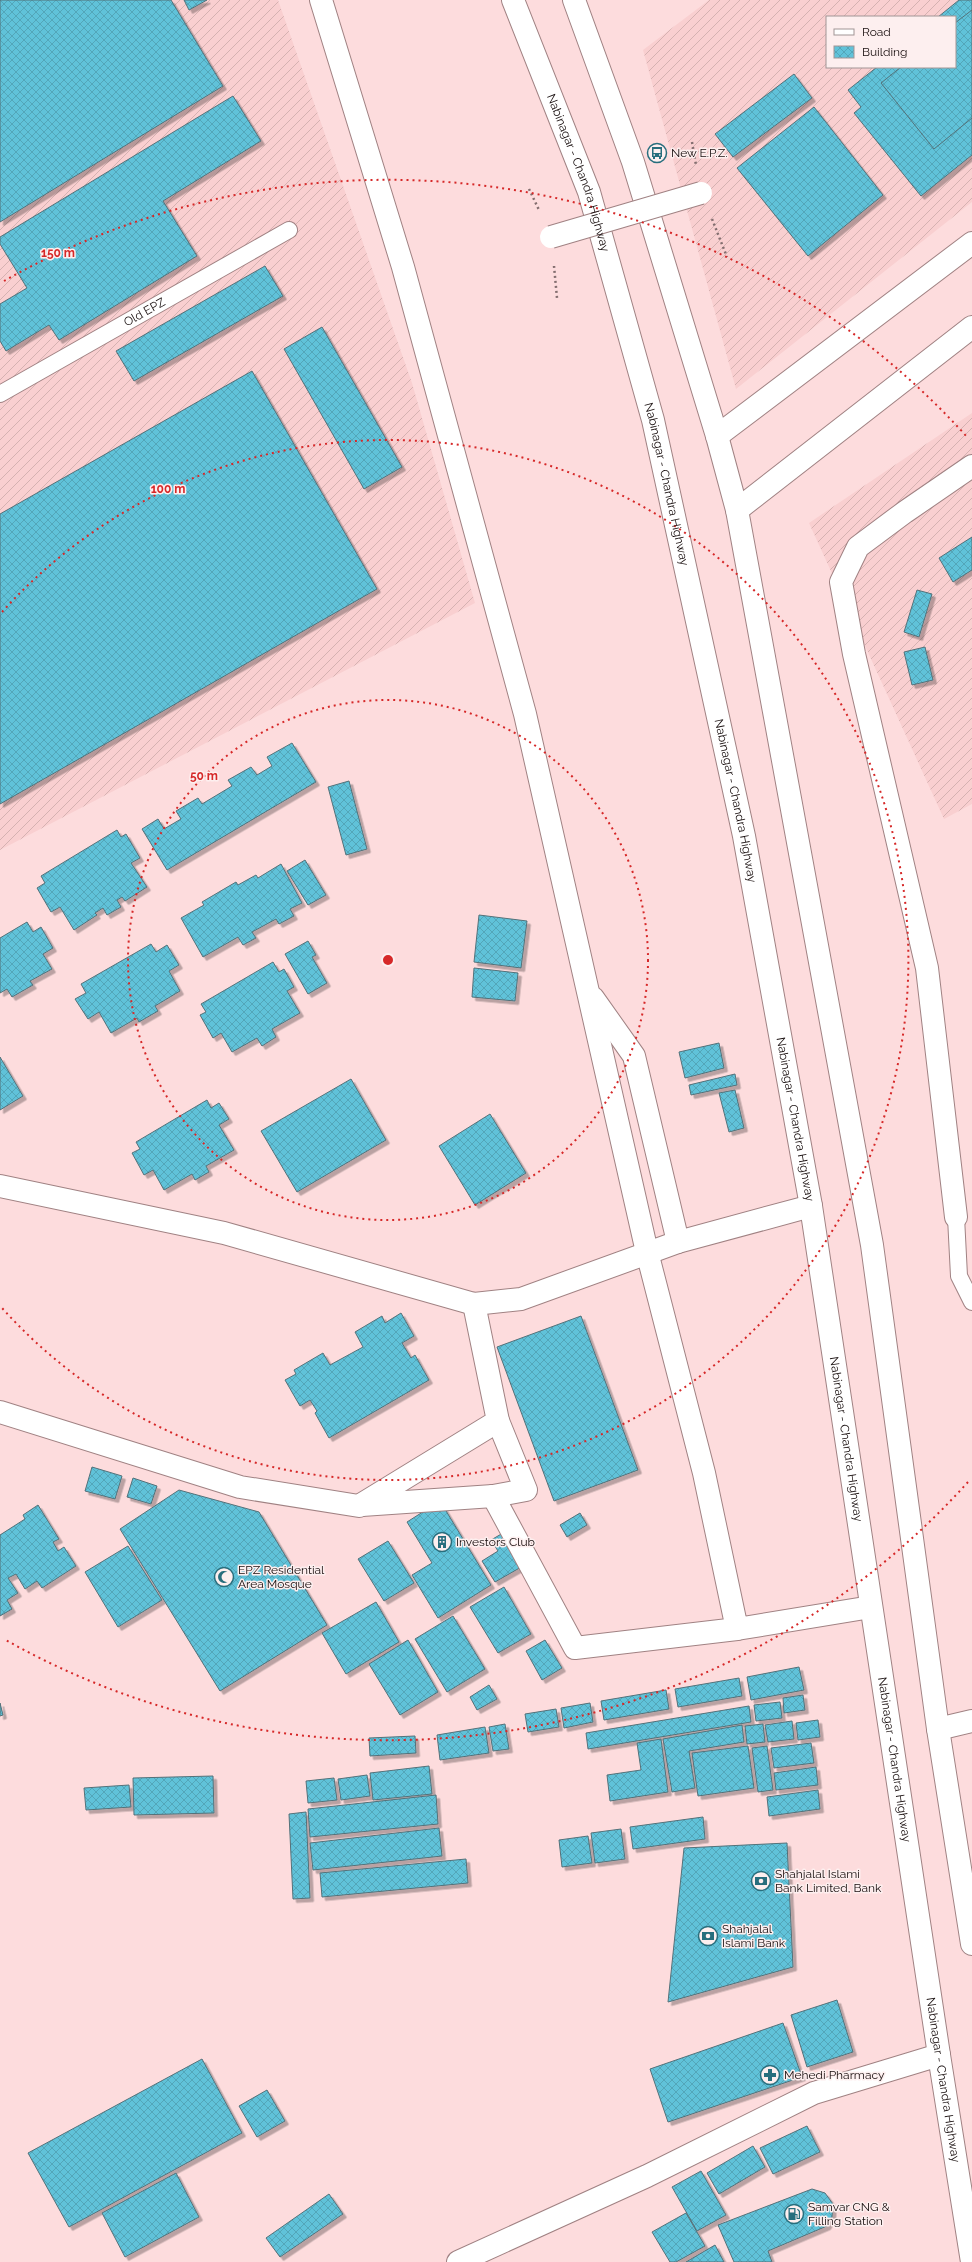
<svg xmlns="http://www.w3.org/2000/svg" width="972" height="2262" font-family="Raleway,sans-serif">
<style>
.industrial{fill:url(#industrial-furrows);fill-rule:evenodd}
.building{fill:url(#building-cross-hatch);stroke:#537179;filter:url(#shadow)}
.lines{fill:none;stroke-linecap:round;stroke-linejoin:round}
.service-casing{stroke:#a08283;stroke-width:18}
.minor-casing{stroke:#a08283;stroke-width:24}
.trunk-casing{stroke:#a08283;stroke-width:24}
.path{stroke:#836e6f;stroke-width:2.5;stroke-dasharray:2 3;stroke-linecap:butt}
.service{stroke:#fff;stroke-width:16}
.minor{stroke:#fff;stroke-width:22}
.trunk{stroke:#fff;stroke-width:22}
.pedestrian-bridge-casing{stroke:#a08283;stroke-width:24;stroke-linecap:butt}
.pedestrian-bridge{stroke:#fff;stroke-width:22}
.ring{fill:none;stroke:#d62828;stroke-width:2;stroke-dasharray:2 4}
.labels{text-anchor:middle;stroke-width:3;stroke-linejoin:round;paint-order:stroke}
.poi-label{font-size:12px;fill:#170d0d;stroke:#fdefef;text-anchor:start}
.street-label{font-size:12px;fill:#170d0d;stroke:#fdefef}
.centre{fill:#d62828;stroke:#fdefef;stroke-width:2}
.ring-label{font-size:12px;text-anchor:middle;font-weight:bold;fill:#d62828;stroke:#fdefef;stroke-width:3;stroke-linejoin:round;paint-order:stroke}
</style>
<defs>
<pattern id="industrial-furrows" width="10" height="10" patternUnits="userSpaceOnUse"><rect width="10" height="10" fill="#f9cfd0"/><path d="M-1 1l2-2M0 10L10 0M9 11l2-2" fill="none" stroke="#d5b1b1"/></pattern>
<pattern id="building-cross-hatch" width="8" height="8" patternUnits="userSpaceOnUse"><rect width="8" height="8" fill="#60c2d9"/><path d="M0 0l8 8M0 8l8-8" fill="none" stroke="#53a6b9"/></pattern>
<filter id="shadow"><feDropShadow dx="3.5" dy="3.5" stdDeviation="0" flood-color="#0004"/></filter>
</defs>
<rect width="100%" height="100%" fill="#fddcdd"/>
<g class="industrial">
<path d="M0 0H278L412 383 475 603 0 850Z"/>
<path d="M709 0H972V202L736 389 643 50ZM827 17H955V67H827Z"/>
<path d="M972 413V804L944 819 809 523Z"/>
</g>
<g class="building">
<path d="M0 0H171L223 86 0 222Z"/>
<path d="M184 0H207L189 10Z"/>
<path d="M959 0H972V155L921 196 854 113 861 107 848 90 877 67H955V17H938Z"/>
<path d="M972 10V118L934 149 881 83 901 67H955V23Z"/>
<path d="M794 74 812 98 733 157 715 134Z"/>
<path d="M233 96 261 141 163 201 197 256 59 340 49 325 6 351 0 341V304L27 288 0 244V237Z"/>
<path d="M814 107 883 195 808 256 737 168Z"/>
<path d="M265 266 283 296 134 381 116 351Z"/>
<path d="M322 327 402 467 364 489 284 349Z"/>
<path d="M252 371 377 589 0 804V514Z"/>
<path d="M972 537V570L953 582 939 558Z"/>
<path d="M917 590 932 594 919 637 904 632Z"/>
<path d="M925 647 933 680 912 685 904 652Z"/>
<path d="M292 743 316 782 167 870 142 829 158 819 164 829 181 819 176 811 198 798 202 804 232 786 228 780 251 767 257 775 272 766 267 757Z"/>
<path d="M349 781 367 849 346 855 328 787Z"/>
<path d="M117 830 121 837 126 834 140 858 131 863 147 887 125 901 122 897 117 900 121 907 107 915 103 908 95 913 97 915 74 930 60 907 51 912 37 888 45 883 41 876Z"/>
<path d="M305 860 326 895 308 905 287 871Z"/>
<path d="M281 864 302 903 290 909 294 916 279 924 276 919 252 932 256 938 243 945 238 937 203 957 181 918 204 905 202 902 236 882 238 885 256 875 258 878Z"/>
<path d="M479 915 527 921 521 968 474 962Z"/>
<path d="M27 922 33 932 41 927 53 948 43 954 52 969 30 981 33 985 12 997 7 989 0 993V938Z"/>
<path d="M308 941 316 955 312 957 327 983 308 994 285 954Z"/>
<path d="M151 944 156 952 167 945 179 965 169 971 180 991 155 1006 158 1011 139 1022 137 1018 111 1033 99 1012 88 1019 75 999 86 993 81 984Z"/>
<path d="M273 962 279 972 284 969 294 987 287 991 300 1013 272 1029 276 1037 262 1046 257 1038 232 1052 221 1033 213 1038 200 1015 206 1012 201 1004Z"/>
<path d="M474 968 518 973 515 1001 472 997Z"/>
<path d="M719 1043 724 1068 685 1078 679 1052Z"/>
<path d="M0 1057 23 1096 0 1110Z"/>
<path d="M735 1074 737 1085 691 1095 689 1085Z"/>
<path d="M351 1079 386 1140 297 1192 261 1131Z"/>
<path d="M735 1090 744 1128 729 1132 719 1093Z"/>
<path d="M207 1100 211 1108 219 1103 229 1119 219 1125 234 1150 206 1166 209 1172 195 1180 192 1174 164 1190 153 1170 144 1175 132 1153 140 1149 136 1142Z"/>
<path d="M490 1114 526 1173 475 1205 439 1146Z"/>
<path d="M401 1313 414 1336 402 1343 411 1358 415 1355 429 1380 329 1438 315 1413 317 1411 310 1400 300 1406 285 1380 296 1374 294 1370 323 1353 330 1365 363 1347 355 1332 382 1316 385 1323Z"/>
<path d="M581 1316 638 1470 554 1501 497 1347Z"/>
<path d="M92 1467 122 1476 115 1499 85 1491Z"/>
<path d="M133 1478 157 1486 151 1504 127 1497Z"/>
<path d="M179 1490 259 1512 327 1625 220 1691 120 1529Z"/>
<path d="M440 1501 491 1585 438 1618 412 1575 432 1563 407 1522Z"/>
<path d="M38 1505 59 1539 53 1542 58 1551 64 1547 76 1566 42 1588 37 1581 25 1589 16 1574 8 1578 18 1593 7 1600 12 1609 0 1616V1535L25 1519 23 1515Z"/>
<path d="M580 1513 587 1525 567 1537 560 1525Z"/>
<path d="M503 1533 523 1566 495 1582 482 1561 498 1551 491 1540Z"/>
<path d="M388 1541 414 1583 384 1601 358 1559Z"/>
<path d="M128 1546 162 1600 118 1627 85 1572Z"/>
<path d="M504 1587 531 1634 498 1653 470 1607Z"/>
<path d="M376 1602 399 1642 346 1674 322 1633Z"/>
<path d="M453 1616 485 1669 447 1692 415 1639Z"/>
<path d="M408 1640 438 1692 400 1715 369 1664Z"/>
<path d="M545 1640 562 1668 542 1680 526 1651Z"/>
<path d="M799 1667 804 1690 751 1700 747 1677Z"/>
<path d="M739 1678 742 1696 678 1707 675 1689Z"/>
<path d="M489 1685 497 1699 477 1710 470 1697Z"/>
<path d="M666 1690 669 1709 604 1720 601 1701Z"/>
<path d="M803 1695 805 1710 784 1713 783 1698Z"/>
<path d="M780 1702 782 1718 756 1721 754 1705Z"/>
<path d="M0 1703 3 1715 0 1716Z"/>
<path d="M590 1703 593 1722 564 1728 561 1708Z"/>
<path d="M749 1706 751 1722 588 1749 586 1733Z"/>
<path d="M556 1709 559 1727 528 1732 525 1714Z"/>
<path d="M818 1720 820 1737 798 1740 796 1723Z"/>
<path d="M792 1721 794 1739 768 1742 765 1725Z"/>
<path d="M505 1724 509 1749 493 1751 489 1727Z"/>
<path d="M763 1724 765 1742 747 1744 745 1726Z"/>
<path d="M742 1725 744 1742 689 1751 695 1788 672 1792 663 1739Z"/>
<path d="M485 1727 489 1753 440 1760 437 1735Z"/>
<path d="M415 1736 416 1753 370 1756 369 1738Z"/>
<path d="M661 1739 668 1792 610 1801 607 1775 641 1770 637 1743Z"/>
<path d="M811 1743 814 1763 774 1768 771 1748Z"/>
<path d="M748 1746 754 1788 698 1796 692 1753Z"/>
<path d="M767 1746 773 1790 758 1792 752 1748Z"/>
<path d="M429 1766 432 1794 373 1800 370 1773Z"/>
<path d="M816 1767 818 1785 776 1790 774 1773Z"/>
<path d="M367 1775 370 1796 341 1800 338 1779Z"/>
<path d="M213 1776 214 1813 134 1815 133 1778Z"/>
<path d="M334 1778 337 1800 308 1803 306 1781Z"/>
<path d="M129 1785 131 1807 86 1810 84 1788Z"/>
<path d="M818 1790 820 1809 769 1816 767 1797Z"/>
<path d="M436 1795 438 1824 310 1837 308 1809Z"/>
<path d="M306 1812 310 1898 293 1899 289 1814Z"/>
<path d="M703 1817 705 1839 633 1849 630 1827Z"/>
<path d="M439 1828 442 1856 313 1870 310 1843Z"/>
<path d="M621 1829 625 1859 595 1863 591 1833Z"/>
<path d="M588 1836 592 1863 562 1867 559 1840Z"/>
<path d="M787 1843 793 1967 668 2002 684 1848Z"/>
<path d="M466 1859 468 1883 322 1897 320 1873Z"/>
<path d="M837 2000 853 2052 807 2067 791 2015Z"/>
<path d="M783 2023 802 2077 668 2122 650 2069Z"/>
<path d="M202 2059 242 2133 69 2227 28 2153Z"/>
<path d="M267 2090 285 2121 257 2137 239 2106Z"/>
<path d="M807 2126 820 2152 773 2174 760 2148Z"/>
<path d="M753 2146 765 2167 719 2194 707 2173Z"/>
<path d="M701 2171 726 2215 697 2231 672 2187Z"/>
<path d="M176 2173 199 2217 125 2257 102 2213Z"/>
<path d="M812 2189 825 2193 833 2204 832 2217 827 2226 768 2251 772 2262H734L718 2225Z"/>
<path d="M329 2194 343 2214 280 2257 266 2238Z"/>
<path d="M686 2213 705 2246 676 2262H670L652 2232Z"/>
<path d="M715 2245 724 2262H686Z"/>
</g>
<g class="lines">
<g class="service-casing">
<g id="service">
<path id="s1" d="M0 394 289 230"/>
<path d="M956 1217 959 1276 972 1302"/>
</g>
</g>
<g class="minor-casing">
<g id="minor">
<path d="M321 0 403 267 525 714 647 1252 704 1473 737 1629 871 1607"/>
<path d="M717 436 972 243"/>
<path d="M737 510 972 327"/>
<path d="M593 998 634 1056 678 1242 811 1206"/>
<path d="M0 1186 224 1233 474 1304 521 1299 678 1242"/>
<path d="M956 1217 927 968 854 654 841 582 858 547 905 512 972 466"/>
<path d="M0 1412 240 1487 359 1506 498 1421 474 1304"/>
<path d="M493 1496 575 1648 737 1629"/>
<path d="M362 1505 493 1496 526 1490 498 1421"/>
<path d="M938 1729 972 1721"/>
<path d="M458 2262 647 2176 814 2093 939 2055"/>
</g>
</g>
<g class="trunk-casing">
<g id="trunk">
<path id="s2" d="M513 0 589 192 653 420 744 836 811 1206 939 2055 972 2262"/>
<path d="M574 0 633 162 717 436 737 510 872 1245 938 1729 972 1944"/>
</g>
</g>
<g class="path">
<path d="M692 142 696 165"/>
<path d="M529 189 539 210"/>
<path d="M712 219 727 257"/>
<path d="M554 266 557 298"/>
</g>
<use href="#service" class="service"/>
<use href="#minor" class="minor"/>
<use href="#trunk" class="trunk"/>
<g class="pedestrian-bridge-casing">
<path id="pedestrian-bridge" d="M551 237 701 193"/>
</g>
<use href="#pedestrian-bridge" class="pedestrian-bridge"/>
</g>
<g class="ring">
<circle cx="388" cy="960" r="260"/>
<path d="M2 612A520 520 0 1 1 2 1308"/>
<path d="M968 1482A780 780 0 0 1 4 1639M4 281A780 780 0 0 1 968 438"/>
</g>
<defs>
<g id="bus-ring" transform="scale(1)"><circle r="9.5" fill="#fdefef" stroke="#286e7d" stroke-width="1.5"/><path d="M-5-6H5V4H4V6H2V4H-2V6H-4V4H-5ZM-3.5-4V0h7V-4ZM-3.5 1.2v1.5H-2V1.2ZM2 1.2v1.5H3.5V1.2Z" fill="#286e7d"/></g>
<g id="building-ring" transform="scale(1)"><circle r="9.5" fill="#fdefef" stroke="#286e7d" stroke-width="1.5"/><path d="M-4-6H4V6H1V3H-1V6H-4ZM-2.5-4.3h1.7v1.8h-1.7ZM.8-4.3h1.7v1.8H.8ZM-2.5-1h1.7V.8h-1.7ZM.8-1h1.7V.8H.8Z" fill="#286e7d"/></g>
<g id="mosque-ring" transform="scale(1)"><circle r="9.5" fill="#fdefef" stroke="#286e7d" stroke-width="1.5"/><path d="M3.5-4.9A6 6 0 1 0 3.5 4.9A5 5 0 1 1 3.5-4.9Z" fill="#286e7d"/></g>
<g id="bank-ring" transform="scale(1)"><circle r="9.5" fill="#fdefef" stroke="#286e7d" stroke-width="1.5"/><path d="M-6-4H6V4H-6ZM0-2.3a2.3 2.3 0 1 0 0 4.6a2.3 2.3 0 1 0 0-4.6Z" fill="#286e7d"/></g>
<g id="pharmacy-ring" transform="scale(1)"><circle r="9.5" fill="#fdefef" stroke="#286e7d" stroke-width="1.5"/><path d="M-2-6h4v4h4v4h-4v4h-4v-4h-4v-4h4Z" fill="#286e7d"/></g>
<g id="fuel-ring" transform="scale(1)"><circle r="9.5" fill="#fdefef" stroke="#286e7d" stroke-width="1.5"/><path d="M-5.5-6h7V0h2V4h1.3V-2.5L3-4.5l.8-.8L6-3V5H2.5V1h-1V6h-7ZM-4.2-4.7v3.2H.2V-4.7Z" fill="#286e7d"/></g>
</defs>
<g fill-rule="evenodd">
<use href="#bus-ring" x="657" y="153"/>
<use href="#building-ring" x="442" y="1542"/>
<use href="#mosque-ring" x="224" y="1577"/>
<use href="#bank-ring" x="761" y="1881"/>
<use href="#bank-ring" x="708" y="1936"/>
<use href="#pharmacy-ring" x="770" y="2075"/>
<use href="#fuel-ring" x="794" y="2214"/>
</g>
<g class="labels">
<g class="poi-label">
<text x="671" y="157">New E.P.Z.</text>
<text x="456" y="1546">Investors Club</text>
<text x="238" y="1574">EPZ Residential<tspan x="238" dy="14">Area Mosque</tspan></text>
<text x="775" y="1878">Shahjalal Islami<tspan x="775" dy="14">Bank Limited, Bank</tspan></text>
<text x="722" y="1933">Shahjalal<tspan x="722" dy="14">Islami Bank</tspan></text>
<text x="784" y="2079">Mehedi Pharmacy</text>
<text x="808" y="2211">Samvar CNG &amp;<tspan x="808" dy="14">Filling Station</tspan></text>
</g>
<g class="street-label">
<text dy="4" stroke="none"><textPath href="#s2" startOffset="185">Nabinagar - Chandra Highway</textPath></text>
<text dy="4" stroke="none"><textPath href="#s1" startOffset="166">Old EPZ</textPath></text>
<text dy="4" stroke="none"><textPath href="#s2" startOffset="509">Nabinagar - Chandra Highway</textPath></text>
<text dy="4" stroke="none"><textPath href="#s2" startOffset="833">Nabinagar - Chandra Highway</textPath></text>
<text dy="4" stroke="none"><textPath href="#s2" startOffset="1157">Nabinagar - Chandra Highway</textPath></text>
<text dy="4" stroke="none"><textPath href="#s2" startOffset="1481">Nabinagar - Chandra Highway</textPath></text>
<text dy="4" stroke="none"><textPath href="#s2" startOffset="1805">Nabinagar - Chandra Highway</textPath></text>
<text dy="4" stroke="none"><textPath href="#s2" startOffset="2129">Nabinagar - Chandra Highway</textPath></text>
</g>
</g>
<circle cx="388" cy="960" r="6" class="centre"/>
<g class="ring-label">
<text x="58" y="257">150 m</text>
<text x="168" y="493">100 m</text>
<text x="204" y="780">50 m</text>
</g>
<rect x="826" y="16" width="130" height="52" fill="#fdefef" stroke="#a19595"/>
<rect x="834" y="29" width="20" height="6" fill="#ffffff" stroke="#a19595"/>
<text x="862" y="36" font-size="12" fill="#170d0d">Road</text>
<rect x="834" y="46" width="20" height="12" fill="url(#building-cross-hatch)" stroke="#a19595"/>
<text x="862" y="56" font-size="12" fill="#170d0d">Building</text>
</svg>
